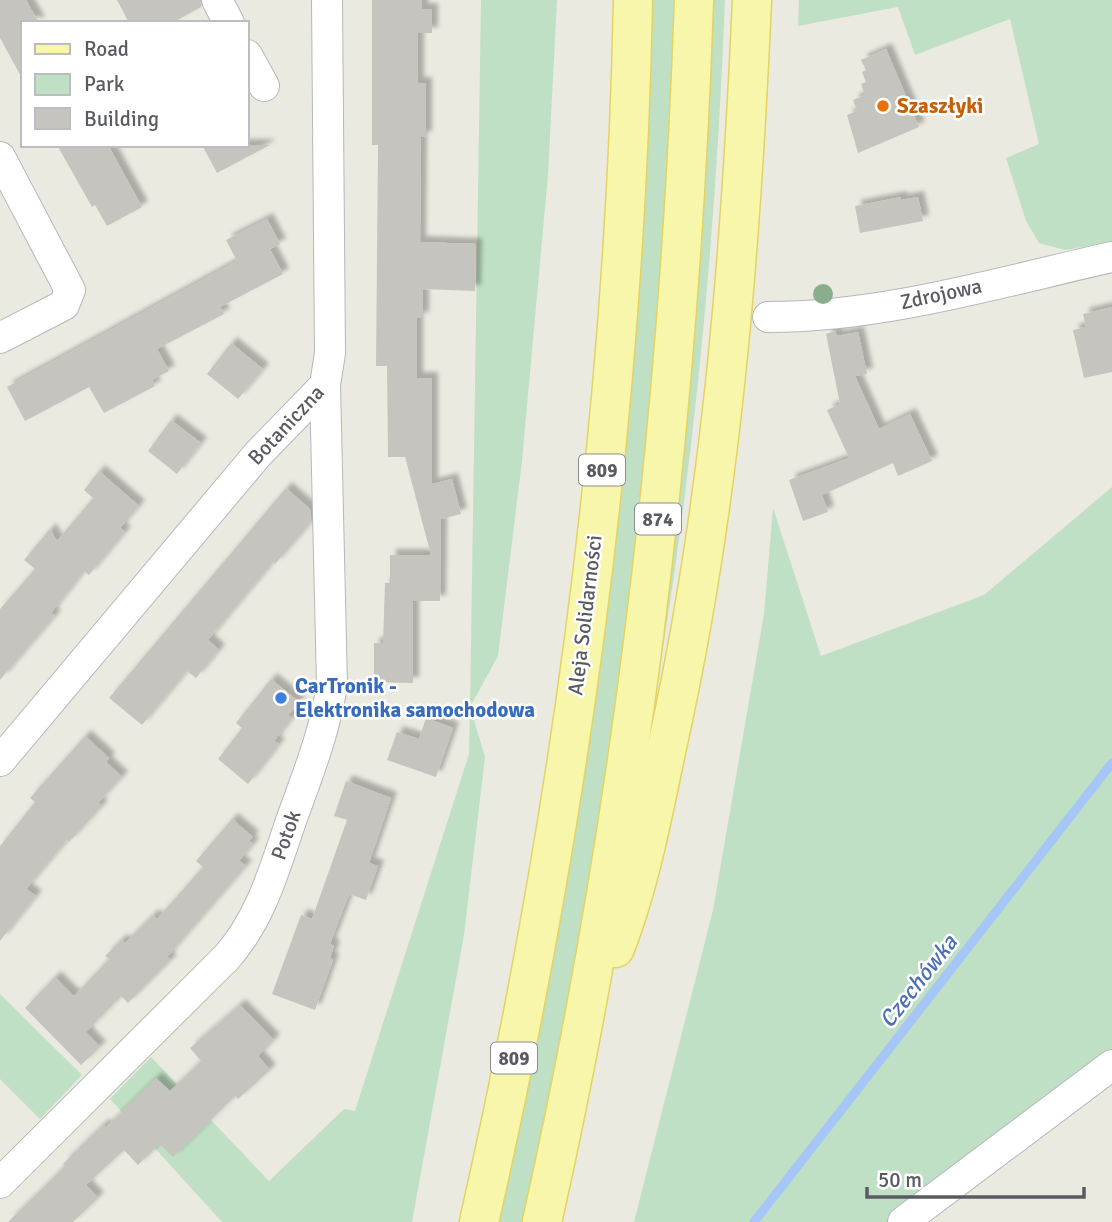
<svg xmlns="http://www.w3.org/2000/svg" width="1112" height="1222" font-family="Signika,sans-serif">
<style>
.green{fill:#bfe0c4}
.lines{fill:none;stroke-linecap:round;stroke-linejoin:round}
.stream{stroke:#a5c6f6;stroke-width:9}
.building{fill:#c6c4be;filter:url(#shadow)}
.minor-casing{stroke:#b6b7bc;stroke-width:32}
.primary-casing{stroke:#e3d361;stroke-width:41}
.minor{stroke:#fff;stroke-width:30}
.primary{stroke:#f7f6aa;stroke-width:38}
.tree{fill:#8aae8d}
.food-dot{fill:#e8710a;stroke:#fff;stroke-width:2.5}
.shop-dot{fill:#3f7fe0;stroke:#fff;stroke-width:2.5}
.labels{text-anchor:middle;stroke-width:5;stroke-linejoin:round;paint-order:stroke}
.shield{fill:#fff;stroke:#8b8c90;stroke-width:2}
.shield-label{font-size:19px;font-weight:bold;fill:#595b60}
.food-label{font-size:21px;font-weight:bold;fill:#c56008;stroke:#fff;text-anchor:start}
.street-label{font-size:21px;fill:#595b60;stroke:#fff}
.shop-label{font-size:21px;font-weight:bold;fill:#366cbe;stroke:#fff;text-anchor:start}
.water-label{font-size:23px;font-style:italic;fill:#4b6eb6;stroke:#fff}
</style>
<defs>
<filter id="shadow"><feDropShadow dx="6" dy="-6" stdDeviation="2" flood-color="#0004"/></filter>
</defs>
<rect width="100%" height="100%" fill="#ebeae1"/>
<g class="green">
<path d="M481 0H557L548 175 522 461 498 656 470 707 485 757 464 935 412 1222H222L110 1099 151 1057 269 1181 344 1109 355 1111 469 754 470 707Z"/>
<path d="M650 0H678L677 50 642 522 590 902 525 1222H499L561 906Z"/>
<path d="M708 0H725C715 256 690 511 643 763Z"/>
<path d="M799 0H1112V242L1065 250 1039 243 1026 221 1006 158 1039 144 1010 19 915 55 898 7 798 26Z"/>
<path d="M1112 487V1059L888 1222H634L713 910 764 614 773 508 821 656 984 595Z"/>
<path d="M0 994 82 1075 40 1119 0 1079Z"/>
</g>
<g class="lines">
<path class="stream" d="M754 1222 1112 763"/>
</g>
<g class="building">
<path d="M0 0H26L39 23H23V80L0 38Z"/>
<path d="M117 0H200L201 7 172 23H129Z"/>
<path d="M372 0H422V9H432V33H418V83H426V137H421L420 242 476 244 475 291 423 289V318H417V378H432V484L452 479 461 514 441 519 440 601H413V683L374 682V643H383L385 583H390V555H431L405 457H388L387 366H376L378 145H372Z"/>
<path d="M886 49 919 127 858 153 847 115 857 111 853 100 865 95 861 84 866 82 862 72 866 70 861 60Z"/>
<path d="M57 145H108L142 207 107 226 95 205 92 207Z"/>
<path d="M202 145H270L217 173Z"/>
<path d="M901 197V200L918 197 923 221 860 233 855 206Z"/>
<path d="M267 219 280 244 270 249 283 274 220 307 224 314 157 349 169 371 152 380 155 386 104 413 89 387 25 421 7 387 237 261 226 240Z"/>
<path d="M1112 307V372L1084 378 1073 330 1086 327 1083 314Z"/>
<path d="M835 331 837 336 858 332 867 374 855 376 879 429 910 414 932 461 898 476 893 463 822 495 828 512 803 521 789 480 849 458 827 410 840 404 826 334Z"/>
<path d="M231 343 263 369 238 399 207 374Z"/>
<path d="M171 420 201 443 177 474 148 451Z"/>
<path d="M99 471 139 506 120 528 125 532 89 575 84 571 51 613 55 616 0 680V609L35 569 24 560 50 529 57 541 93 498 84 490Z"/>
<path d="M286 488 310 509 311 522 275 564 273 562 208 640 219 650 196 678 187 671 142 725 109 698Z"/>
<path d="M271 679 299 702 288 715 292 718 274 741 279 744 248 784 218 759 242 728 236 723Z"/>
<path d="M426 718 453 728 436 777 387 760 397 732 419 739Z"/>
<path d="M85 736 109 758 106 762 122 777 98 803 102 806 69 842 67 840 26 889 36 896 0 941V846L35 802 30 798Z"/>
<path d="M346 781 391 798 369 863 378 866 366 900 349 894 330 944 334 946 330 958 333 960 315 1010 272 994 301 915 312 919 347 820 334 816Z"/>
<path d="M232 819 253 837 249 841 253 844 239 861 246 866 167 957 171 960 128 1003 121 996 86 1032 100 1047 81 1065 25 1008 55 977 74 996 109 959 105 956 121 940 125 943 153 915 157 919 203 867 196 861Z"/>
<path d="M240 1005 274 1040 258 1056 270 1070 238 1099 235 1096 173 1157 159 1144 138 1165 124 1150 86 1185 98 1198 73 1222H8L65 1166 63 1164 89 1138 103 1125 106 1127 156 1078 170 1091 201 1061 190 1048Z"/>
</g>
<g class="lines">
<g class="minor-casing">
<g id="minor">
<path d="M217 0 229 23"/>
<path d="M247 55 264 86"/>
<path d="M0 157 70 290 64 305 0 338"/>
<path d="M768 317C883 317 1000 282 1112 257"/>
<path d="M0 761 258 454 325 385 330 353 327 0"/>
<path d="M0 1183 227 957C262 917 275 867 292 818 308 774 325 731 332 685L325 385"/>
<path d="M903 1222 1112 1065"/>
</g>
</g>
<g class="primary-casing">
<g id="primary">
<path d="M615 948C641 881 653 812 668 742 722 499 741 249 752 0"/>
<path d="M479 1222C570 822 625 410 633 0"/>
<path d="M542 1222C632 821 680 411 694 0"/>
</g>
</g>
<use href="#minor" class="minor"/>
<use href="#primary" class="primary"/>
</g>
<circle class="tree" cx="823" cy="294" r="10"/>
<circle class="food-dot" cx="883" cy="106" r="7"/>
<circle class="shop-dot" cx="281" cy="698" r="7"/>
<g class="labels">
<g class="shield">
<rect x="579" y="454.5" width="46" height="31" rx="5"/>
<rect x="635" y="503.5" width="46" height="31" rx="5"/>
<rect x="491" y="1042.5" width="46" height="31" rx="5"/>
</g>
<g class="shield-label">
<text x="602" y="477">809</text>
<text x="658" y="526">874</text>
<text x="514" y="1065">809</text>
</g>
<g class="food-label">
<text x="897" y="113">Szaszłyki</text>
</g>
<g class="street-label">
<text transform="translate(941 294) rotate(-12)" y="7">Zdrojowa</text>
<text transform="translate(286 425) rotate(-47)" y="7">Botaniczna</text>
<text transform="translate(585 615) rotate(-83)" y="7">Aleja Solidarności</text>
<text transform="translate(286 835) rotate(-71)" y="7">Potok</text>
</g>
<g class="shop-label">
<text x="295" y="693">CarTronik -<tspan x="295" dy="24">Elektronika samochodowa</tspan></text>
</g>
<g class="water-label">
<text transform="translate(918 981) rotate(-52)" y="8">Czechówka</text>
</g>
</g>
<rect x="21" y="21" width="228" height="126" fill="#ffffff" stroke="#bdbdbf" stroke-width="2"/>
<rect x="35" y="44" width="35" height="10" fill="#f7f6aa" stroke="#bdbdbf" stroke-width="2"/>
<text x="84" y="56" font-size="21" fill="#595b60">Road</text>
<rect x="35" y="74" width="35" height="21" fill="#bfe0c4" stroke="#bdbdbf" stroke-width="2"/>
<text x="84" y="91" font-size="21" fill="#595b60">Park</text>
<rect x="35" y="108" width="35" height="21" fill="#c6c4be" stroke="#bdbdbf" stroke-width="2"/>
<text x="84" y="126" font-size="21" fill="#595b60">Building</text>
<path d="M867 1187v10h217v-10" fill="none" stroke="#595b60" stroke-width="3.5"/>
<text x="878" y="1187" font-size="21" fill="#595b60" stroke="#ffffff" stroke-width="5" paint-order="stroke">50 m</text>
</svg>
